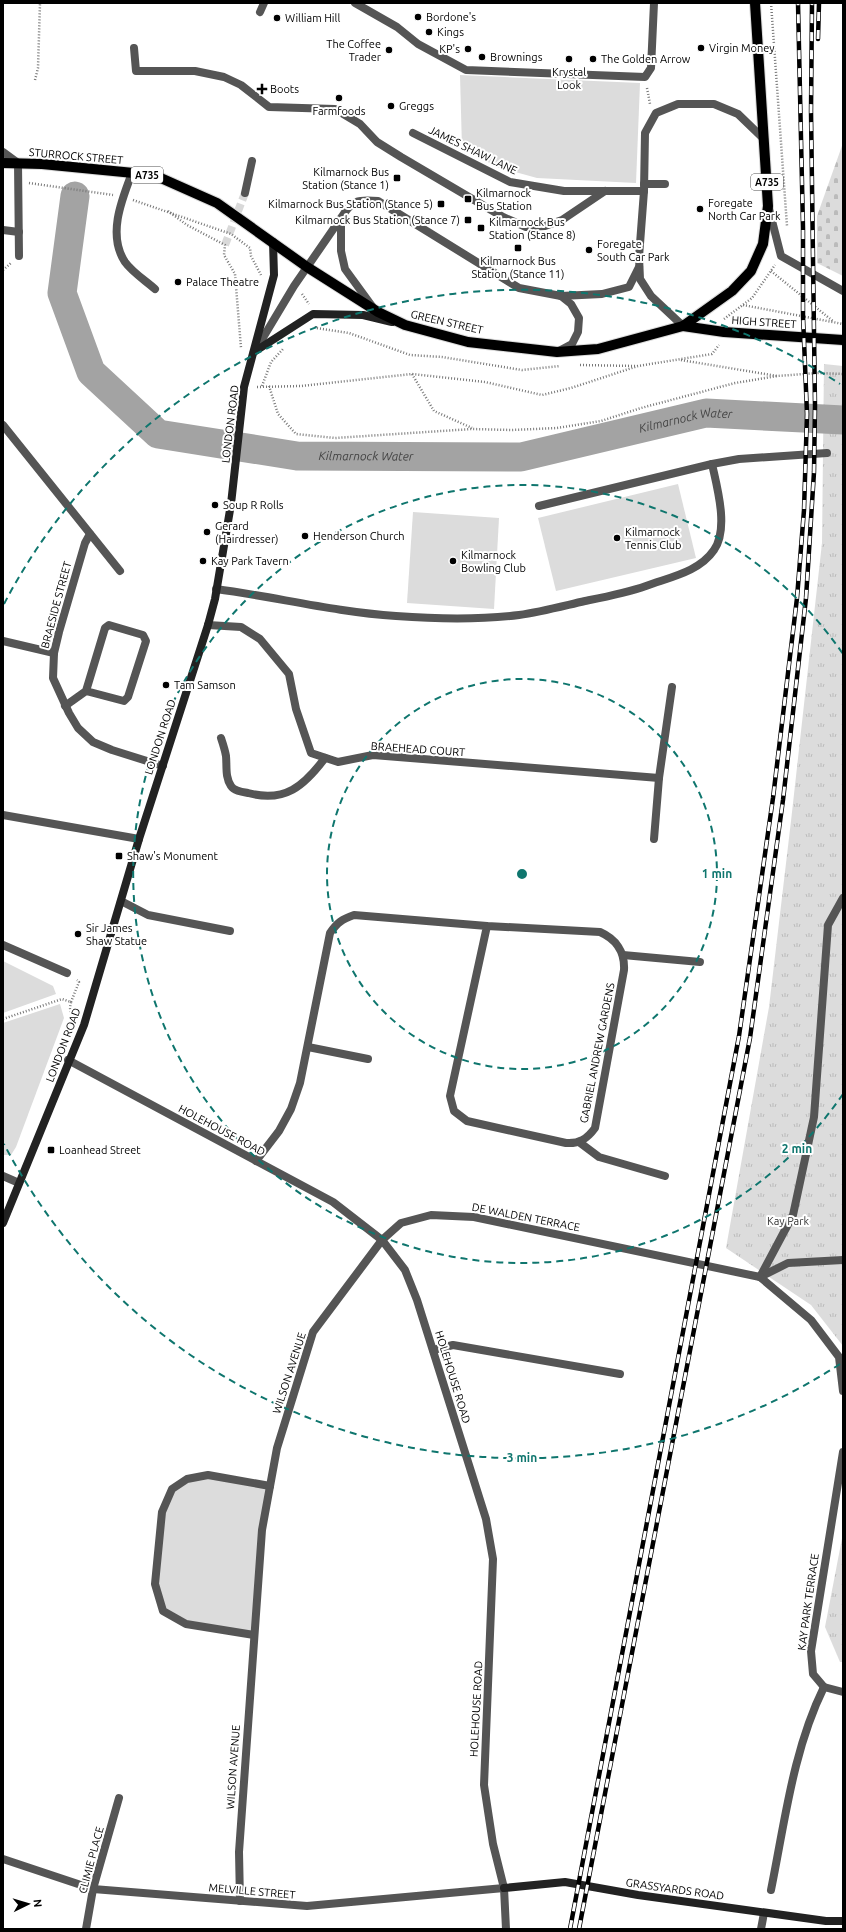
<svg xmlns="http://www.w3.org/2000/svg" width="846" height="1932" font-family="Ubuntu,sans-serif">
<style>
.grass{fill:#dcdcdc}
.cemetery{fill:url(#cemetery-stones)}
.park{fill:url(#park-tufts)}
.lines{fill:none;stroke-linecap:round;stroke-linejoin:round}
.river{stroke:#a3a3a3;stroke-width:29}
.street-tunnel{stroke:#d9d9d9;stroke-width:8;stroke-dasharray:8 4;stroke-linecap:butt}
.primary-casing{stroke:#dbdbdb;stroke-width:12}
.path{stroke:#777;stroke-width:2.5;stroke-dasharray:1 2;stroke-linecap:butt}
.lane{stroke:#555;stroke-width:8}
.street{stroke:#555;stroke-width:8}
.secondary{stroke:#222;stroke-width:8}
.primary{stroke:#000;stroke-width:10}
.rail-casing{stroke:#000;stroke-width:4.5}
.rail{stroke:#fff;stroke-width:3;stroke-dasharray:9;stroke-linecap:butt}
.ring{fill:none;stroke:#0f766e;stroke-width:2;stroke-dasharray:7 5}
.poi-dot{fill:#000;stroke:#fff;stroke-width:1.5}
.labels{text-anchor:middle;stroke-width:4;stroke-linejoin:round;paint-order:stroke}
.shield{fill:#fff;stroke:#4c4c4c;stroke-width:1}
.shield-label{font-size:10px;font-weight:bold;fill:#000}
.poi-label{font-size:11px;fill:#000;stroke:#fff;text-anchor:start}
.street-label{font-size:11px;fill:#000;stroke:#fff}
.park-label{font-size:11px;fill:#333;stroke:#fff}
.water-label{font-size:12px;font-style:italic;fill:#444;stroke:#fff}
.centre{fill:#0f766e;stroke:#fff;stroke-width:2}
.ring-label{font-size:12px;text-anchor:middle;font-weight:bold;fill:#0f766e;stroke:#fff;stroke-width:4;stroke-linejoin:round;paint-order:stroke}
</style>
<defs>
<pattern id="cemetery-stones" width="16" height="16" patternUnits="userSpaceOnUse"><rect width="16" height="16" fill="#dcdcdc"/><path d="M2 7V4a2 2 0 0 1 4 0v3zM10 15v-3a2 2 0 0 1 4 0v3z" fill="#bbb"/></pattern>
<pattern id="park-tufts" width="24" height="20" patternUnits="userSpaceOnUse"><rect width="24" height="20" fill="#dcdcdc"/><path d="M3 7l-1-3M5 7V3M7 7l1-3M15 17l-1-3M17 17v-4M19 17l1-3" fill="none" stroke="#bbb"/></pattern>
</defs>
<rect width="100%" height="100%" fill="#fff"/>
<g class="grass">
<path d="M460 75 640 83 636 183 537 178 497 167 462 148Z"/>
<path d="M678 484 696 558 556 591 538 518Z"/>
<path d="M413 512 499 518 494 609 407 603Z"/>
<path d="M3 961 53 986 56 994 3 1013Z"/>
<path d="M60 1004 64 1018 16 1147 11 1155H3V1023Z"/>
<path d="M208 1475 270 1486 254 1635 186 1624 163 1611 155 1584 162 1512 172 1489Z"/>
</g>
<path class="cemetery" d="M843 143V276L817 263V216Z"/>
<g class="park">
<path d="M824 364 843 366V1346L811 1305 726 1248 769 1007 791 821 822 543Z"/>
<path d="M843 1533V1662H840L825 1627Z"/>
</g>
<g class="lines">
<path class="river" id="s1" d="M75 196 62 293 91 372 158 434 297 456 521 457 706 413 843 420"/>
<path class="street-tunnel" d="M225 245 245 193"/>
<g class="primary-casing">
<g id="primary">
<path d="M3 163 42 164 154 175 217 203 307 267 378 312 405 325 468 342 557 352 598 349 683 326 732 291 751 271 763 244 768 206 755 3"/>
<path d="M683 326 724 332 843 340"/>
</g>
</g>
<g class="path">
<path d="M771 3 787 226"/>
<path d="M35 80 38 68 40 3"/>
<path d="M647 88 650 104"/>
<path d="M29 183 113 195"/>
<path d="M133 200 231 234 250 248 251 256 261 275"/>
<path d="M168 211 187 225 225 245 224 255 235 274 241 348"/>
<path d="M3 270 11 263"/>
<path d="M771 271 834 322"/>
<path d="M302 294 309 304"/>
<path d="M743 305 843 324"/>
<path d="M724 319 752 298 775 265"/>
<path d="M316 326V328L349 333 410 355 442 357 522 370 560 366"/>
<path d="M681 360 777 376 818 373 843 374"/>
<path d="M580 365 635 366"/>
<path d="M412 374 434 411 472 428"/>
<path d="M262 386 271 362 284 348"/>
<path d="M269 386 278 414 296 434 335 438 472 429 512 430 557 428 601 421 641 408 735 383 777 376"/>
<path d="M257 387 301 386 412 374 485 382 542 395 571 388 638 366 712 354 719 345"/>
<path d="M71 1002 79 982 77 980"/>
<path d="M3 1019 62 999 71 1002 70 1008 72 1019"/>
</g>
<g class="lane">
<path d="M134 48 136 71H195L224 77 241 85 269 107 335 109 360 124 377 142 401 157 503 217 526 227 545 226 562 220 605 191"/>
<path d="M413 133 510 182 564 191H644"/>
<path d="M3 152 18 163"/>
<path d="M132 173C122 199 107 235 125 262 132 272 146 281 155 289"/>
<path d="M644 184H665"/>
<path d="M3 230 19 232"/>
<path d="M561 296 602 294 629 287 639 267"/>
<path d="M372 306 345 269 341 251V218C352 200 358 199 378 201L519 288 561 296 571 304 579 318 578 332 572 344 559 351"/>
<path d="M683 326 651 296 640 279 639 257 644 191 645 133 656 113 678 104H714L738 114 764 139"/>
<path d="M255 351 294 286 341 218"/>
<path d="M539 506 712 464"/>
<path d="M216 589C276 597 335 612 396 616 437 619 478 620 519 615 541 612 563 606 585 601 605 597 626 593 646 586 670 577 699 572 714 550 729 529 717 487 712 464L739 459 827 453"/>
<path d="M3 641 54 653"/>
<path d="M65 706 86 691 105 628 109 625 143 635 146 641 128 697 124 701 86 691"/>
<path d="M221 738C223 744 225 750 226 756 227 767 225 777 231 786 234 791 242 792 248 793 285 803 304 786 325 758"/>
<path d="M3 815 139 839"/>
<path d="M121 901 148 915 230 931"/>
<path d="M623 955 700 962"/>
<path d="M308 1047 368 1059"/>
<path d="M579 1142 599 1157 665 1176"/>
<path d="M760 1277 793 1215 814 1117 828 925 843 898"/>
<path d="M760 1277 788 1263 843 1260"/>
<path d="M433 1350 453 1345 620 1374"/>
</g>
<g class="street">
<path d="M355 3 397 27 418 44 466 70 645 77 651 68 654 3"/>
<path d="M260 12 264 3"/>
<path d="M18 163 19 256"/>
<path d="M245 193 252 161"/>
<path d="M769 209 781 256 843 291"/>
<path d="M3 425 120 571"/>
<path d="M90 534 85 543 59 632 54 653 53 678 69 713 78 728 93 742 112 750 163 766"/>
<path d="M208 625 241 627 260 639 289 674 296 709 311 753 338 762 373 755 659 778"/>
<path d="M654 839 659 778 672 687"/>
<path d="M3 945 67 973"/>
<path d="M68 1060 333 1202 382 1240 405 1270 417 1300 486 1519 493 1559 484 1785 493 1844 504 1888 506 1929"/>
<path d="M256 1161 279 1131 291 1109 300 1083 330 933C337 923 342 919 354 915L487 926 600 932C616 939 625 952 624 970L595 1128C587 1139 579 1144 566 1143L467 1121 454 1111 450 1096 487 926"/>
<path d="M3 1176 19 1183"/>
<path d="M254 1635 186 1624 163 1611 155 1584 162 1512 172 1489 187 1479 208 1475 270 1486"/>
<path d="M824 1687 813 1674 811 1651 843 1452"/>
<path d="M824 1687 843 1692"/>
<path d="M3 1859 93 1889 307 1906 504 1888"/>
<path d="M771 1890C785 1821 793 1750 824 1687"/>
<path d="M240 1901 239 1852 262 1530 277 1448 313 1332 382 1240 401 1223 431 1215 474 1217 760 1277 811 1320 839 1357 843 1391"/>
<path d="M86 1929 93 1889 119 1798"/>
<path d="M761 1929 764 1913"/>
</g>
<g class="secondary">
<path d="M254 352 313 314 363 315 392 322"/>
<path d="M3 1223 84 1025 139 839 208 625 215 599 231 504 244 387 274 275 273 242"/>
<path d="M504 1888 565 1882 638 1895 826 1921H843"/>
</g>
<use href="#primary" class="primary"/>
<g class="rail-casing">
<g id="rail">
<path d="M818 39 819 3"/>
<path d="M570 1929 739 1036 773 798 797 598 804 510 807 414 803 316V228L798 3"/>
<path d="M579 1929 750 1038 783 800 806 598 814 472 815 406 811 111 812 3"/>
</g>
</g>
<use href="#rail" class="rail"/>
</g>
<g class="ring">
<circle cx="522" cy="874" r="195"/>
<path d="M843 1094A389 389 0 1 1 843 654"/>
<path d="M840 1364A584 584 0 0 1 4 1144M4 604A584 584 0 0 1 840 384"/>
</g>
<g class="poi-dot">
<circle cx="418" cy="17" r="4"/>
<circle cx="277" cy="18" r="4"/>
<circle cx="429" cy="32" r="4"/>
<circle cx="701" cy="48" r="4"/>
<circle cx="468" cy="49" r="4"/>
<circle cx="389" cy="50" r="4"/>
<circle cx="482" cy="57" r="4"/>
<circle cx="569" cy="59" r="4"/>
<circle cx="593" cy="59" r="4"/>
<path d="M260 83h4v4h4v4h-4v4h-4v-4h-4v-4h4z"/>
<circle cx="339" cy="98" r="4"/>
<circle cx="391" cy="106" r="4"/>
<rect x="393" y="174" width="8" height="8" rx="2"/>
<rect x="464" y="195" width="8" height="8" rx="2"/>
<rect x="437" y="200" width="8" height="8" rx="2"/>
<circle cx="700" cy="209" r="4"/>
<rect x="464" y="216" width="8" height="8" rx="2"/>
<rect x="477" y="224" width="8" height="8" rx="2"/>
<rect x="514" y="244" width="8" height="8" rx="2"/>
<circle cx="589" cy="250" r="4"/>
<circle cx="178" cy="282" r="4"/>
<circle cx="215" cy="505" r="4"/>
<circle cx="207" cy="532" r="4"/>
<circle cx="305" cy="536" r="4"/>
<circle cx="617" cy="538" r="4"/>
<circle cx="203" cy="561" r="4"/>
<circle cx="453" cy="561" r="4"/>
<circle cx="166" cy="685" r="4"/>
<rect x="115" y="852" width="8" height="8" rx="2"/>
<circle cx="78" cy="934" r="4"/>
<rect x="47" y="1146" width="8" height="8" rx="2"/>
</g>
<g class="labels">
<g class="shield">
<rect x="131" y="167" width="32" height="16" rx="3"/>
<rect x="751" y="174" width="32" height="16" rx="3"/>
</g>
<g class="shield-label">
<text x="147" y="179">A735</text>
<text x="767" y="186">A735</text>
</g>
<g class="poi-label">
<text x="426" y="21">Bordone's</text>
<text x="285" y="22">William Hill</text>
<text x="437" y="36">Kings</text>
<text x="381" y="48" text-anchor="end">The Coffee<tspan x="381" dy="13">Trader</tspan></text>
<text x="709" y="52">Virgin Money</text>
<text x="460" y="53" text-anchor="end">KP's</text>
<text x="490" y="61">Brownings</text>
<text x="601" y="63">The Golden Arrow</text>
<text x="569" y="76" text-anchor="middle">Krystal<tspan x="569" dy="13">Look</tspan></text>
<text x="270" y="93">Boots</text>
<text x="399" y="110">Greggs</text>
<text x="339" y="115" text-anchor="middle">Farmfoods</text>
<text x="389" y="176" text-anchor="end">Kilmarnock Bus<tspan x="389" dy="13">Station (Stance 1)</tspan></text>
<text x="476" y="197">Kilmarnock<tspan x="476" dy="13">Bus Station</tspan></text>
<text x="708" y="207">Foregate<tspan x="708" dy="13">North Car Park</tspan></text>
<text x="433" y="208" text-anchor="end">Kilmarnock Bus Station (Stance 5)</text>
<text x="460" y="224" text-anchor="end">Kilmarnock Bus Station (Stance 7)</text>
<text x="489" y="226">Kilmarnock Bus<tspan x="489" dy="13">Station (Stance 8)</tspan></text>
<text x="597" y="248">Foregate<tspan x="597" dy="13">South Car Park</tspan></text>
<text x="518" y="265" text-anchor="middle">Kilmarnock Bus<tspan x="518" dy="13">Station (Stance 11)</tspan></text>
<text x="186" y="286">Palace Theatre</text>
<text x="223" y="509">Soup R Rolls</text>
<text x="215" y="530">Gerard<tspan x="215" dy="13">(Hairdresser)</tspan></text>
<text x="625" y="536">Kilmarnock<tspan x="625" dy="13">Tennis Club</tspan></text>
<text x="313" y="540">Henderson Church</text>
<text x="461" y="559">Kilmarnock<tspan x="461" dy="13">Bowling Club</tspan></text>
<text x="211" y="565">Kay Park Tavern</text>
<text x="174" y="689">Tam Samson</text>
<text x="127" y="860">Shaw's Monument</text>
<text x="86" y="932">Sir James<tspan x="86" dy="13">Shaw Statue</tspan></text>
<text x="59" y="1154">Loanhead Street</text>
</g>
<g class="street-label">
<text transform="translate(473 150) rotate(26)" y="4">JAMES SHAW LANE</text>
<text transform="translate(76 156) rotate(5)" y="4">STURROCK STREET</text>
<text transform="translate(447 322) rotate(13)" y="4">GREEN STREET</text>
<text transform="translate(764 322) rotate(4)" y="4">HIGH STREET</text>
<text transform="translate(230 424) rotate(-83)" y="4">LONDON ROAD</text>
<text transform="translate(56 605) rotate(-75)" y="4">BRAESIDE STREET</text>
<text transform="translate(160 737) rotate(-72)" y="4">LONDON ROAD</text>
<text transform="translate(418 749) rotate(4)" y="4">BRAEHEAD COURT</text>
<text transform="translate(63 1045) rotate(-69)" y="4">LONDON ROAD</text>
<text transform="translate(597 1053) rotate(-79)" y="4">GABRIEL ANDREW GARDENS</text>
<text transform="translate(222 1130) rotate(28)" y="4">HOLEHOUSE ROAD</text>
<text transform="translate(526 1217) rotate(11)" y="4">DE WALDEN TERRACE</text>
<text transform="translate(289 1373) rotate(-72)" y="4">WILSON AVENUE</text>
<text transform="translate(453 1377) rotate(73)" y="4">HOLEHOUSE ROAD</text>
<text transform="translate(808 1602) rotate(-82)" y="4">KAY PARK TERRACE</text>
<text transform="translate(476 1709) rotate(-87)" y="4">HOLEHOUSE ROAD</text>
<text transform="translate(233 1767) rotate(-86)" y="4">WILSON AVENUE</text>
<text transform="translate(91 1860) rotate(-75)" y="4">CLIMIE PLACE</text>
<text transform="translate(675 1889) rotate(8)" y="4">GRASSYARDS ROAD</text>
<text transform="translate(252 1891) rotate(5)" y="4">MELVILLE STREET</text>
</g>
<g class="park-label">
<text x="788" y="1225">Kay Park</text>
</g>
<g class="water-label">
<text dy="4" stroke="none"><textPath href="#s1" startOffset="807">Kilmarnock Water</textPath></text>
<text dy="4" stroke="none"><textPath href="#s1" startOffset="483">Kilmarnock Water</textPath></text>
</g>
</g>
<circle cx="522" cy="874" r="6" class="centre"/>
<g class="ring-label">
<text x="717" y="878">1 min</text>
<text x="797" y="1153">2 min</text>
<text x="522" y="1462">3 min</text>
</g>
<rect width="846" height="1932" fill="none" stroke="#000000" stroke-width="8"/>
<g transform="translate(28 1904) rotate(85)" stroke="#ffffff" stroke-width="3" paint-order="stroke">
<path d="M0-3L7 15L0 10L-7 15Z" fill="#000000"/>
<text y="-6" font-size="11" font-weight="bold" text-anchor="middle" fill="#000000">N</text>
</g>
</svg>
